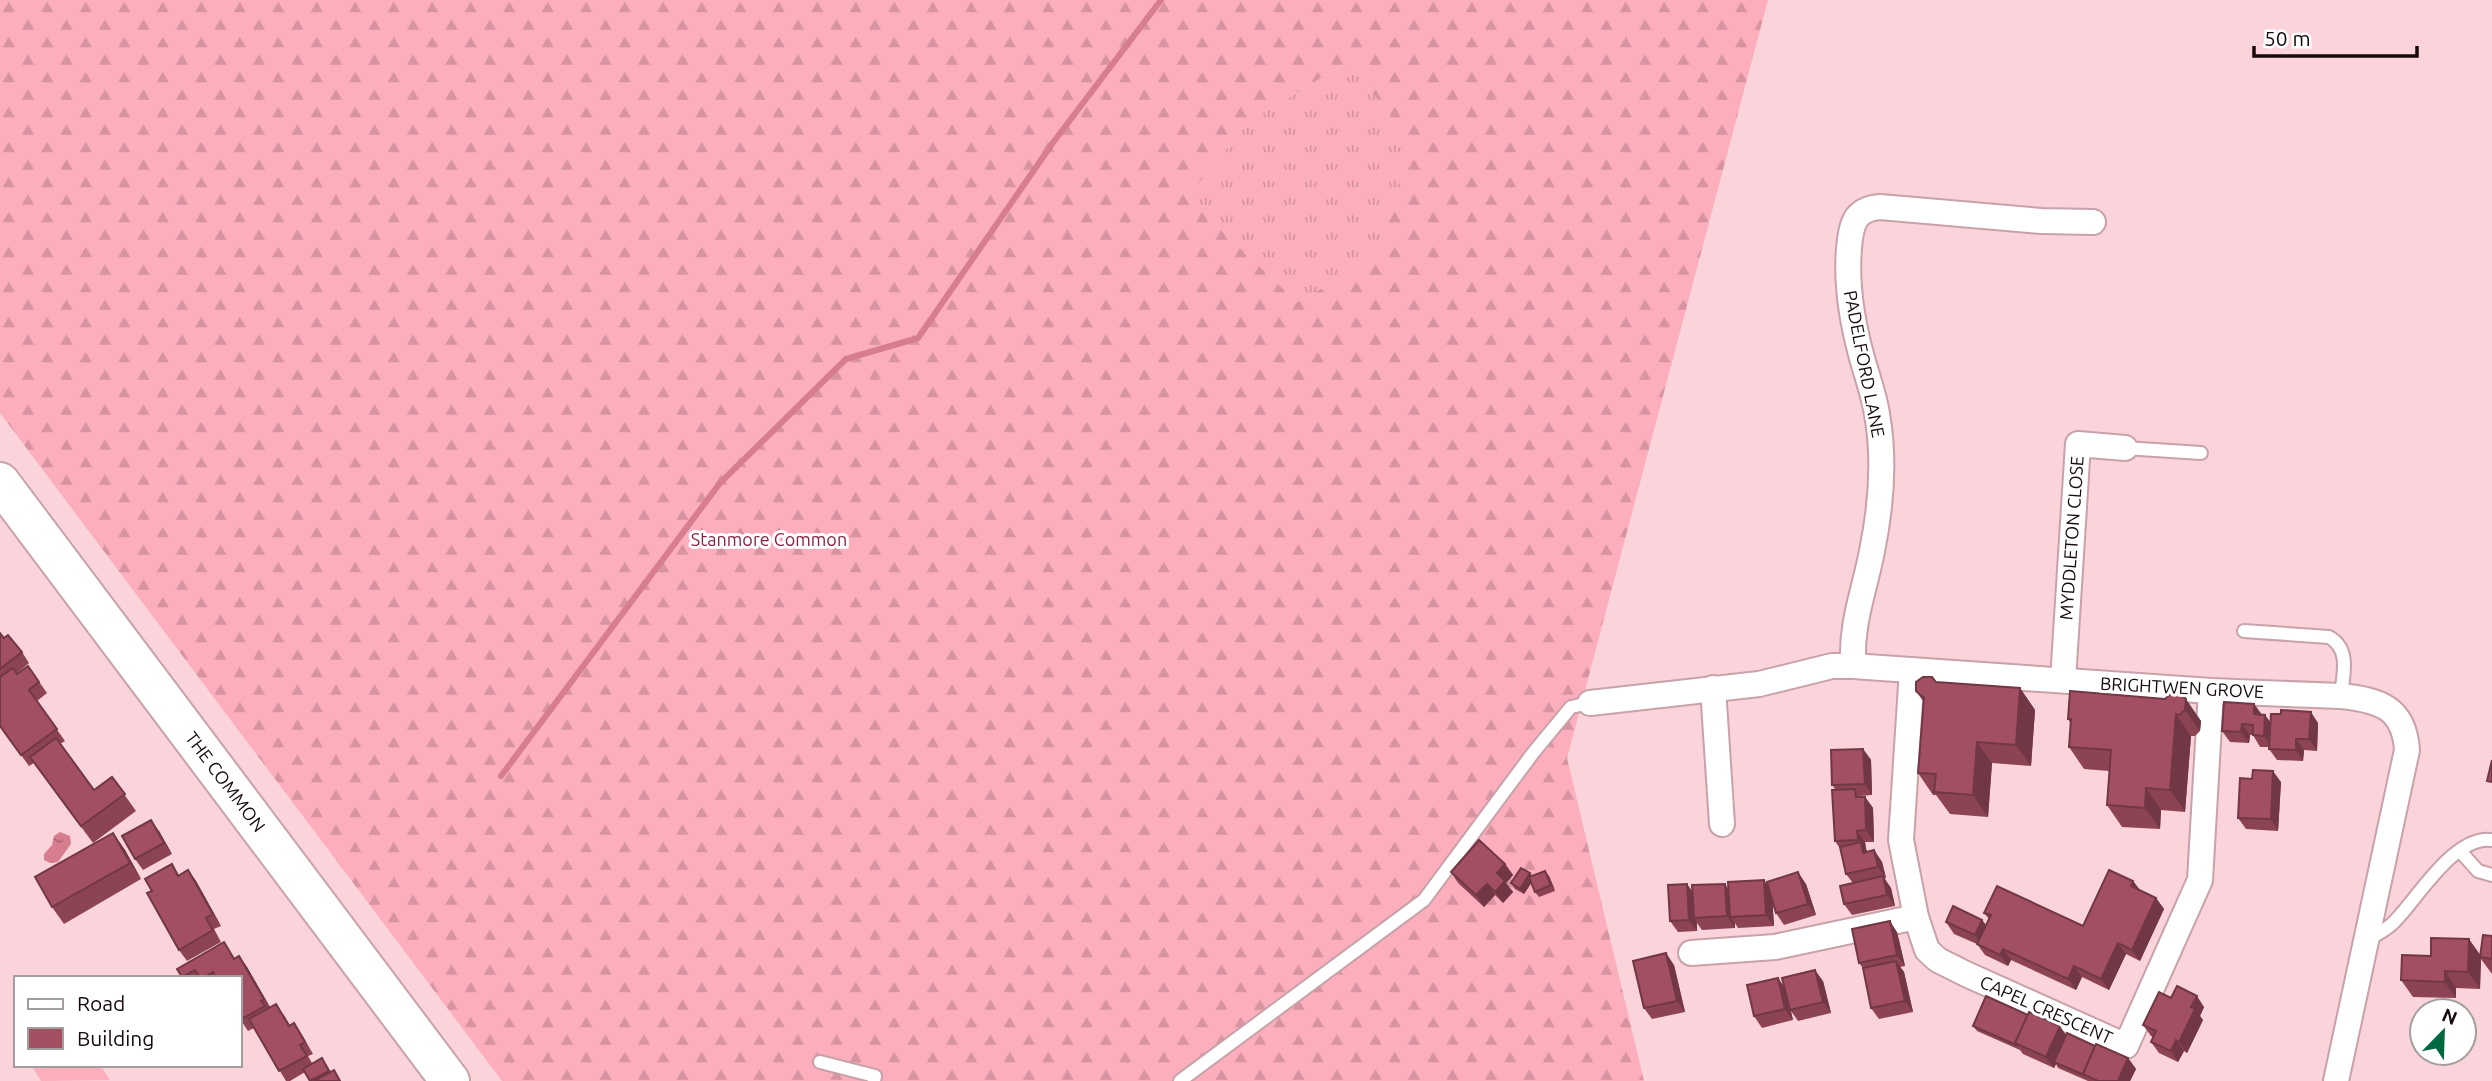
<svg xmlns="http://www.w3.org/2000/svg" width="2492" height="1081" font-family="Ubuntu,sans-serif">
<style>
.grass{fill:url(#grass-tufts)}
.forest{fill:url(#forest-firs);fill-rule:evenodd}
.park{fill:#fcaebc}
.water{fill:url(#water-ripples)}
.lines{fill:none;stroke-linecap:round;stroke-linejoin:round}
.stream{stroke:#d67d8f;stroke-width:6}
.lane-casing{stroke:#c8a2a8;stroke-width:16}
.street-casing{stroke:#c8a2a8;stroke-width:28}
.primary-casing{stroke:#c8a2a8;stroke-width:42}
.lane{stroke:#fff;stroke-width:12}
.street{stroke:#fff;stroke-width:24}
.primary{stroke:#fff;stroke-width:38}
.wall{fill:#8c4455}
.shaded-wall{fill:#723745}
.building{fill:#a34f63;stroke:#723745;stroke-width:2}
.labels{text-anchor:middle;stroke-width:6;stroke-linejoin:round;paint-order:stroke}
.street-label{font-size:18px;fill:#180b0d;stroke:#fff}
.park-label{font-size:18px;fill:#8c2243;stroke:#fff}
</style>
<defs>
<pattern id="grass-tufts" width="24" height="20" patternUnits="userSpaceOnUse" patternTransform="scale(1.75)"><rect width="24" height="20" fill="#fcaebc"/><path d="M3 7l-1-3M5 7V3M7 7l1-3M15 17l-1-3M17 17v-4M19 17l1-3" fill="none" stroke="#d794a0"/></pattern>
<pattern id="forest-firs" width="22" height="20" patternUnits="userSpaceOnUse" patternTransform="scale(1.75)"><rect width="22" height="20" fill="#fcaebc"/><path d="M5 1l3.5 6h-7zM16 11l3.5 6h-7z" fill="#d794a0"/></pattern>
<pattern id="water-ripples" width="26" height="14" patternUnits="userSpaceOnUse" patternTransform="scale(1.75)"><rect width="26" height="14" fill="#d67d8f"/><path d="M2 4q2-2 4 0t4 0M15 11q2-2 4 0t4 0" fill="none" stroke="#ad6573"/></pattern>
</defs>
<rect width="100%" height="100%" fill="#fbd3da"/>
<path class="grass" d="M1349 61 1412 146 1374 260 1297 302 1187 198 1248 122Z"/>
<path class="forest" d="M0 0H1768L1567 758 1644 1081H502L0 413ZM1349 61 1412 146 1374 260 1297 302 1187 198 1248 122Z"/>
<path class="park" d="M31 1065H100L110 1080 41 1081Z"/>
<path class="water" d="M60 832 70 836 71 844 58 862 50 863 44 860V854L52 845 54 836Z"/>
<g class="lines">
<path class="stream" d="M501 776 720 483 846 359 918 338 1052 144 1161 0"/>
<g class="lane-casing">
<g id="lane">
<path d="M2125 448 2201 453"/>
<path d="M2244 631 2329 637C2351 649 2343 675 2341 696"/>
<path d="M2460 851 2478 871 2492 875"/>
<path d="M2368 940C2377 934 2388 929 2395 921 2418 898 2454 835 2492 840"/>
<path d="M820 1062 875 1076 874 1081"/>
<path d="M1180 1081 1424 900 1533 753 1571 707 1590 703"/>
</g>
</g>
<g class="street-casing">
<g id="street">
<path d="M1853 666C1851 621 1864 593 1872 551 1881 507 1885 459 1877 414 1874 395 1867 376 1862 358 1852 322 1846 284 1849 248 1851 225 1854 209 1880 207L2041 221 2093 222"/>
<path d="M1912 670 1901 840 1916 917 1927 950 1938 960 1966 974 2126 1046 2200 880 2211 691"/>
<path d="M2063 680 2078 444 2125 448"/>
<path d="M1713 688 1722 824"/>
<path d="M1590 703 1759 684 1832 666H1853L2211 691 2341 696C2379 700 2404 707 2407 750L2336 1081"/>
<path d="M1691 953 1775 947 1916 917"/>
</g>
</g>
<g class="primary-casing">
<path id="primary" d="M0 482 450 1081"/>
</g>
<use href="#lane" class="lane"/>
<use href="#street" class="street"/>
<use href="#primary" class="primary"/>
</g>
<g class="wall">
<path d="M0 633 4 638 22 652 29 663 17 673V674L28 666 47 693 37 701 65 741 60 744 94 790 112 777 136 811 93 843 34 763 29 766 0 726Z"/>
<path d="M1936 682 2020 688 2035 710 2031 766 1992 763 1988 817 1950 814 1936 795H1933L1918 773 1923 701 1916 691Z"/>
<path d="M2181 694 2201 721 2200 731 2195 736H2191L2185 812 2161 810 2160 829 2122 827 2107 805 2109 771 2084 769 2069 747 2071 724 2068 719 2165 699Z"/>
<path d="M2254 704 2262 715H2265L2271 723H2318L2317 751 2304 750 2303 761 2277 760 2269 749V747H2260L2253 735H2250L2249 743 2230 742 2222 731Z"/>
<path d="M1863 749 1871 760 1872 795 1860 796 1861 797H1865L1873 808 1874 842H1865L1866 849 1867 852 1874 850 1882 862 1886 878 1884 879 1891 888 1895 906 1852 915 1844 904 1853 883 1846 874 1841 850 1835 841 1836 790 1832 785Z"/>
<path d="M2252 779 2281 782 2278 831 2246 829 2238 818Z"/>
<path d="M159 831 172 854 143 870 135 859Z"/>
<path d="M113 833 125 850 141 879 64 924 52 907Z"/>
<path d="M172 864 179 875 188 870 196 881 221 926 214 929 221 942 187 961 179 950 152 891Z"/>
<path d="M1505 864 1513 875 1506 883 1513 892 1503 903 1495 895 1484 907 1458 883 1451 872Z"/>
<path d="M1530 873 1532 876H1549L1555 891 1539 897 1535 892 1531 883 1524 894 1515 889 1511 883Z"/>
<path d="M2133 881 2140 890 2156 898 2164 909 2140 961 2126 954 2109 990 2082 977 2076 990 2011 960 2008 966 1985 955 1977 944 1954 934 1946 922 1982 920 1986 925 1989 919 1984 913 2083 926Z"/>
<path d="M1806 884 1816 915 1784 925 1776 913 1772 900 1774 926 1738 928 1735 923V928L1702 930 1697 923V931L1678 932 1670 921 1692 891Z"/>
<path d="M1897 932 1905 966 1900 967 1904 972 1913 1012 1879 1019 1871 1008 1863 968 1859 963Z"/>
<path d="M2492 936V974L2481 959 2480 989 2456 988V998L2413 997 2401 980 2431 956 2480 955Z"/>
<path d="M224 942 235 959 239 956 247 967 270 1007 284 1015 290 1025 294 1023 313 1054 308 1056 312 1063 326 1064 331 1072 334 1070 341 1081H310L305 1072 290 1081H286L254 1028 248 1031 240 1019V978H183Z"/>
<path d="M1674 965 1685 1012 1652 1019 1644 1008Z"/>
<path d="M1778 978 1785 988 1823 981 1831 1013 1798 1021 1791 1011 1793 1020 1762 1028 1754 1016Z"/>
<path d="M2171 998 2204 1007 2200 1016 2203 1020 2187 1053 2184 1051 2178 1062 2159 1053 2151 1042 2153 1037 2151 1036 2143 1025Z"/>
<path d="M1973 1026 2066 1036 2128 1058 2136 1069 2130 1081H2088L2058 1068 2056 1064 2054 1068 2023 1054 2020 1050 1977 1031Z"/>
</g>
<g class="shaded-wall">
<path d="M2020 688 2035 710 2031 766 2016 745Z"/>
<path d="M2186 699 2201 721 2200 731 2185 710Z"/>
<path d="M2254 704 2262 715 2254 714Z"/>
<path d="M2311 712 2318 723 2317 751 2309 739Z"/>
<path d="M2176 714 2191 736 2185 812 2170 790Z"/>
<path d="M2265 715 2273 726 2272 747 2264 736Z"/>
<path d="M2242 724 2250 735 2249 743 2241 732Z"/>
<path d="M2296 739 2304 750 2303 761 2296 750Z"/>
<path d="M1977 742 1992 763 1988 817 1973 795Z"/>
<path d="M1863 749 1871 760 1872 795 1865 784Z"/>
<path d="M2273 771 2281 782 2278 831 2271 819Z"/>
<path d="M2146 788 2161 810 2160 829 2145 808Z"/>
<path d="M1865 797 1873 808 1874 842 1866 830Z"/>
<path d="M151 820 159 831 172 854 164 843Z"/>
<path d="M1857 831 1865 842 1866 849 1869 854 1863 853 1861 845 1858 840Z"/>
<path d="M113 833 125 850 141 879 130 863Z"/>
<path d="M1874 850 1882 862 1886 878 1878 867Z"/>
<path d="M1505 864 1513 875 1506 883 1513 892 1503 903 1495 892 1497 873Z"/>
<path d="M188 870 196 881 221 926 213 914Z"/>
<path d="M1545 871 1549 876 1555 891 1551 885Z"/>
<path d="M1798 872 1806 884 1816 915 1808 904Z"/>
<path d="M1530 873 1534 879 1524 894 1520 889Z"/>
<path d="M1883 876 1891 888 1895 906 1887 895Z"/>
<path d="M1764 880 1772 891 1774 926 1766 915Z"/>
<path d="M2133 881 2141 892 2131 886Z"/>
<path d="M1487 884 1495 895 1484 907 1476 895Z"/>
<path d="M1687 884 1695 895 1694 918 1697 923V931L1689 920Z"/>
<path d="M1725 884 1733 895 1730 917 1735 923V928L1727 916Z"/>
<path d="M2156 898 2164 909 2140 961 2132 950Z"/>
<path d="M1982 920 1990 931 1983 947 1975 935Z"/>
<path d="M1890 921 1897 932 1905 966 1897 955Z"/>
<path d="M2469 939 2481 956 2480 989 2468 972Z"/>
<path d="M2118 943 2126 954 2109 990 2101 979Z"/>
<path d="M2003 949 2011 960 2008 966 2000 955Z"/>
<path d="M1666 953 1674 965 1685 1012 1677 1001Z"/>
<path d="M239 956 247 967 272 1011 264 999Z"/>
<path d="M1896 961 1904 972 1913 1012 1905 1001Z"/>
<path d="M2074 966 2082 977 2076 990 2068 979Z"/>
<path d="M1815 970 1823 981 1831 1013 1823 1002Z"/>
<path d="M2445 971 2456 988V998L2445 982Z"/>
<path d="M1778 978 1785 989 1793 1020 1785 1009Z"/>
<path d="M2197 996 2204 1007 2200 1016 2203 1020 2187 1053 2179 1042 2191 1007Z"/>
<path d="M294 1023 302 1035 313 1054 305 1042Z"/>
<path d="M2060 1026 2068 1038 2054 1062 2056 1064 2054 1068 2046 1057Z"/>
<path d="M2176 1040 2184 1051 2178 1062 2171 1051Z"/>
<path d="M2128 1058 2136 1069 2130 1081H2118Z"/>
</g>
<g class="building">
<path d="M0 633 4 638 8 635 22 652 0 669Z"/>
<path d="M28 666 39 682 29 690 57 729 21 755 0 726V677L13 668 17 674Z"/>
<path d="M1923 677H1932L1936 682 2020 688 2016 745 1977 742 1973 795 1934 792 1936 774 1918 773 1924 698 1916 691V682Z"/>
<path d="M2070 691 2165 699 2171 693 2181 694 2186 699 2185 710 2179 715 2176 714 2170 790 2146 788 2145 808 2107 805 2111 750 2069 747 2071 719H2068Z"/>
<path d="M2224 702 2254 704V714L2265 715 2264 736 2253 735V725L2242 724 2241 732 2222 731Z"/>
<path d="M2281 710 2311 712 2309 739H2296V750L2269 749 2271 714H2281Z"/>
<path d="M56 738 94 790 112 777 125 794 81 826 30 757Z"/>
<path d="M1863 749 1865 784 1832 785 1831 750Z"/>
<path d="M2492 760V782L2487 781Z"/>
<path d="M2253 770 2273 771 2271 819 2238 818 2240 778 2252 779Z"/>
<path d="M1855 789 1856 797H1865L1866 830 1857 831 1858 840 1835 841 1832 790Z"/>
<path d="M151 820 164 843 135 859 122 836Z"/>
<path d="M113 833 130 863 52 907 35 877Z"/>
<path d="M1479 840 1505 864 1497 873 1505 881 1495 892 1487 884 1476 895 1451 872Z"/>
<path d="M1861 842 1863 853 1874 850 1878 867 1846 874 1840 847Z"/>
<path d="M172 864 178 876 188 870 213 914 206 918 213 930 179 950 147 893 152 891 145 879Z"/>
<path d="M1521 868 1530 873 1520 889 1511 883Z"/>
<path d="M2109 870 2133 881 2131 886 2156 898 2132 950 2118 943 2101 979 2074 966 2068 979 2003 949 2000 955 1977 944 1991 915 1984 913 1997 886 2083 926Z"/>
<path d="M1545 871 1551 885 1535 892 1529 877Z"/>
<path d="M1798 872 1808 904 1776 913 1767 882Z"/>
<path d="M1883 876 1887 895 1844 904 1840 886Z"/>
<path d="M1764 880 1766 915 1730 917 1728 882Z"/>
<path d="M1687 884 1689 920 1670 921 1668 885Z"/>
<path d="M1725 884 1727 916 1694 918 1692 885Z"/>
<path d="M1953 906 1982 920 1975 935 1946 922Z"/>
<path d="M1890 921 1897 955 1859 963 1852 929Z"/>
<path d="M2483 935 2492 936V959L2480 957Z"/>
<path d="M2431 938 2469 939 2468 972 2445 971V982L2401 980 2402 955 2431 956Z"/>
<path d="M224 942 234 959 239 956 264 999 261 1001 265 1006 240 1020V978H216L213 972 203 978H200L195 970 182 977 177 969Z"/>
<path d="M1666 953 1677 1001 1644 1008 1633 961Z"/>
<path d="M1896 961 1905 1001 1871 1008 1863 968Z"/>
<path d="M1815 970 1823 1002 1790 1010 1782 978Z"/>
<path d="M1778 978 1785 1009 1754 1016 1747 985Z"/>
<path d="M2177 986 2197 996 2191 1007 2195 1009 2179 1042 2176 1040 2171 1051 2151 1042 2156 1031 2143 1025 2159 992 2171 998Z"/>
<path d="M1986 996 2028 1015 2015 1043 2016 1045 1973 1026Z"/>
<path d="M276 1004 289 1026 294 1023 305 1042 300 1045 307 1056 279 1071 249 1019Z"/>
<path d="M2029 1012 2060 1026 2046 1057 2015 1043Z"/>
<path d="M2067 1033 2095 1046 2083 1074 2084 1075 2054 1062Z"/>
<path d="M2096 1044 2128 1058 2118 1081H2098L2083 1074Z"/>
<path d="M322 1058 329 1071 310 1081 303 1069Z"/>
<path d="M334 1070 340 1081H314Z"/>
</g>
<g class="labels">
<g class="street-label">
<text transform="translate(1864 364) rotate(79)" y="6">PADELFORD LANE</text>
<text transform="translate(2072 538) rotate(-86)" y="6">MYDDLETON CLOSE</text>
<text transform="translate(2182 688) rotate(3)" y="6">BRIGHTWEN GROVE</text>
<text transform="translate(225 782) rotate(53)" y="6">THE COMMON</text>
<text transform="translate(2046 1010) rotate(24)" y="6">CAPEL CRESCENT</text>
</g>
<g class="park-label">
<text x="769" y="546">Stanmore Common</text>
</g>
</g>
<rect x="14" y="976" width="228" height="91" fill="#ffffff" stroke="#a39d9e" stroke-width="2"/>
<rect x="28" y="999" width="35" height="10" fill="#ffffff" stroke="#a39d9e" stroke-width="2"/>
<text x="77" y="1011" font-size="21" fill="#180b0d">Road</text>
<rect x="28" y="1028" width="35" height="21" fill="#a34f63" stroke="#a39d9e" stroke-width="2"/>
<text x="77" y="1046" font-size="21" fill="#180b0d">Building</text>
<g transform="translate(2443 1032) rotate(23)"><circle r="33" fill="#ffffff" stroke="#a39d9e" stroke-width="2"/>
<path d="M0-5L12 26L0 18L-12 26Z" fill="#00683e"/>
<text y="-10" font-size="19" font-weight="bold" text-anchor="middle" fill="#180b0d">N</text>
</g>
<path d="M2254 46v10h163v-10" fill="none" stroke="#180b0d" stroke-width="3.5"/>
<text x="2264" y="46" font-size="21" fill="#180b0d" stroke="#ffffff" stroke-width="5" paint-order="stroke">50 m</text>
</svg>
